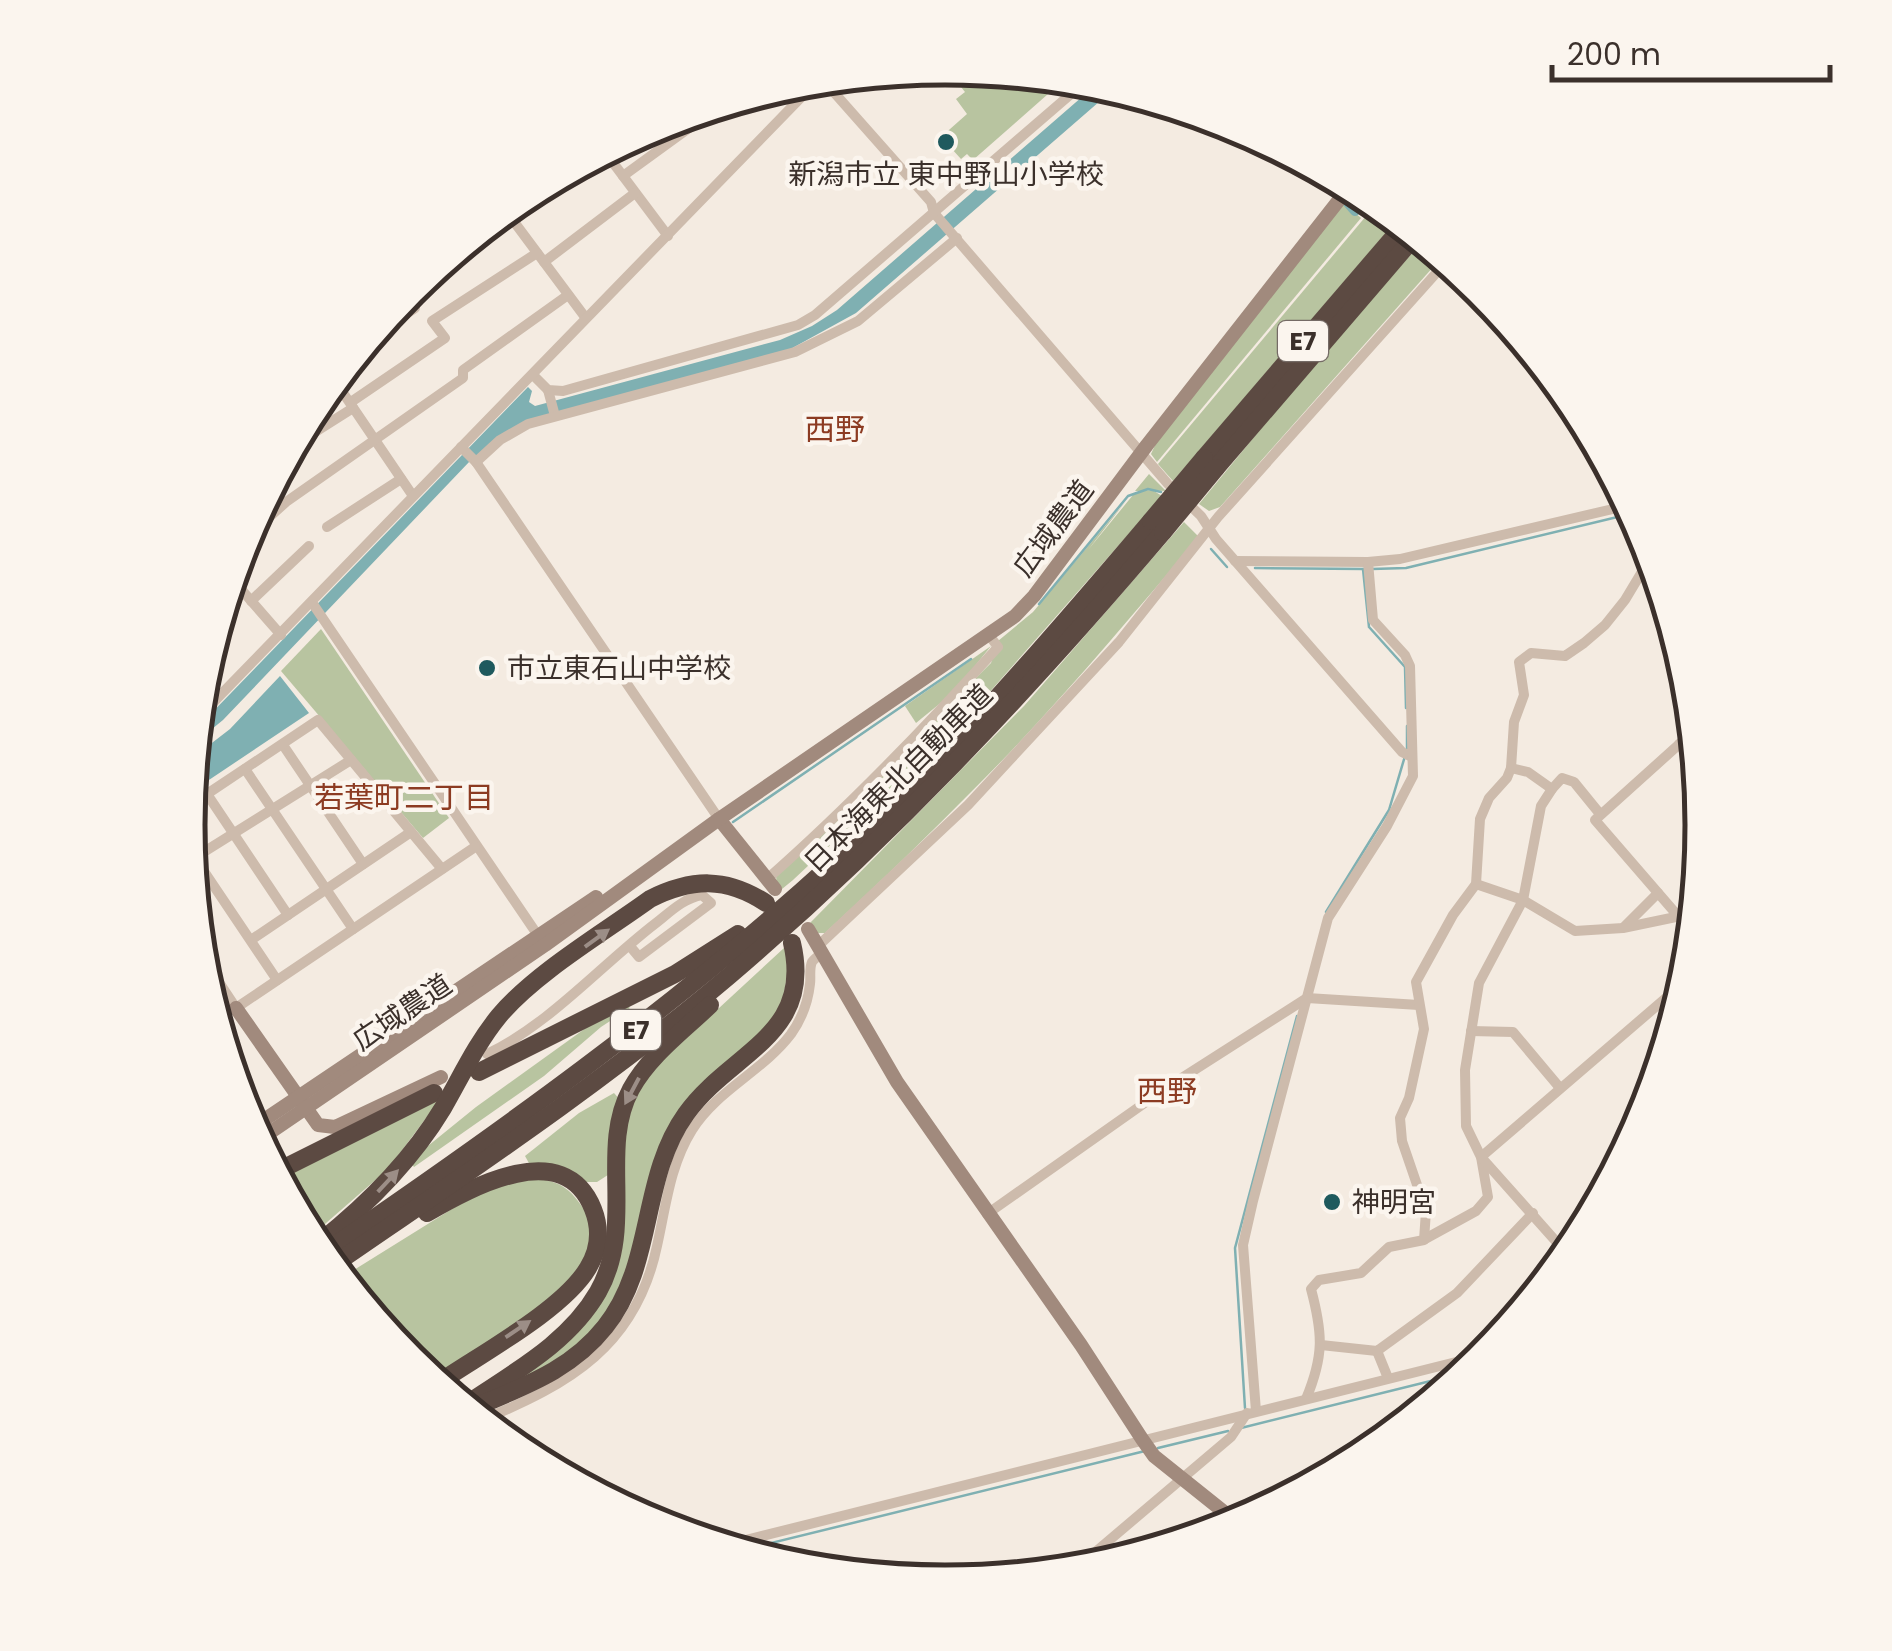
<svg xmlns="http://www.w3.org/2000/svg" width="1892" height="1651" font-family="Poppins,'Noto Sans JP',sans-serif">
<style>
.green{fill:#b8c4a0}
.water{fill:#7fb0b2}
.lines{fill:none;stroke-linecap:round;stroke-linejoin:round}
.stream{stroke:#7fb0b2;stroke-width:2.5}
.canal{stroke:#7fb0b2;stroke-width:10}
.street{stroke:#cdbbac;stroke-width:10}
.secondary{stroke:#a18a7d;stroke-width:14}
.highway{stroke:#5c4a42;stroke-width:18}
.highway-bridge{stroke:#5c4a42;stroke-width:18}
.oneway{fill:#9c8e87}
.poi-dot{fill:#1f5a5e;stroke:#fbf5ee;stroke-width:4}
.labels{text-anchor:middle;stroke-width:9;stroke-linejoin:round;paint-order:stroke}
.shield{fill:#fbf5ee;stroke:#756b66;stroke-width:2.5}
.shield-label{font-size:25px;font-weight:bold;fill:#3b302b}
.poi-label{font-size:28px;fill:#3b302b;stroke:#fbf5ee;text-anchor:start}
.street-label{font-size:28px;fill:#3b302b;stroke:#fbf5ee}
.neighbourhood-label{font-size:30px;fill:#8c3b22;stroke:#fbf5ee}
.rim{fill:none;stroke:#3b302b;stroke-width:5}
</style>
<rect width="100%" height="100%" fill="#f4ebe1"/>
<g class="green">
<path d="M971 70 1065 79 973 160 967 154 961 159 941 137 967 114 956 99 965 92 957 82Z"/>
<path d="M1342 201 1361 218 1157 462 1151 454 1157 441Z"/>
<path d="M1377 203 1397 220 1173 481 1158 464Z"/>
<path d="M1423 241 1442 257 1220 507 1209 511 1199 504 1320 357Z"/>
<path d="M1149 474 1166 491 1142 490 1154 491 1162 496 973 711 793 880 782 889 777 886 776 876 991 663 998 641 1033 612 1126 501 1088 550 1133 495 1140 491H1135Z"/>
<path d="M1184 522 1199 537C1127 621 1057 706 979 784 929 835 877 885 825 933H815L810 923 1024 706Z"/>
<path d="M321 629 449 818 423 838 281 671Z"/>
<path d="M991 646 954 692 916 723 905 706Z"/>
<path d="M784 948 789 963 782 1006 761 1035 679 1112 623 1290 577 1352 502 1389 610 1280 623 1129 632 1097 652 1070Z"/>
<path d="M627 1005 630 1008 601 1027 544 1076 414 1167 411 1163 418 1154 476 1107 597 1020Z"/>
<path d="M614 1093 621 1101 611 1173 597 1182H583L530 1165 525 1156 579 1113Z"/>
<path d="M441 1098 388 1169 310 1237 279 1177Z"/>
<path d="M529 1177C566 1182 570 1189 591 1219 591 1232 592 1246 587 1258 570 1298 471 1354 433 1380L410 1361 341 1278 476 1194Z"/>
</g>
<g class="water">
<path d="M1098 83 1115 88 856 313 787 351 533 419 470 461 223 720 196 742 198 727 528 387 532 391 529 402 535 406 780 340 812 326 837 310Z"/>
<path d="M280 676 309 713 191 792 195 756 230 729Z"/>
</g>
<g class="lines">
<g class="stream">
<path d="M1211 549 1227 567"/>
<path d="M1255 568 1364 569"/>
<path d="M1363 569 1369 627 1405 667 1406 708"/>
<path d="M1372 569 1406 568 1634 513"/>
<path d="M1039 604 1128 496 1148 489 1161 492"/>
<path d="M1407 748V726"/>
<path d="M733 822 971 659"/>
<path d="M1326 912 1389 810 1405 756"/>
<path d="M1245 1408 1235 1248 1297 1016"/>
<path d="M1241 1428 1471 1371"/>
<path d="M1158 1448 1228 1431"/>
<path d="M739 1551 1145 1451"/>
</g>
<path class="canal" d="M1319 170 1355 211"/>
<g class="street">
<path d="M823 80 931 202 934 213 1168 484 1201 516 1216 539 1402 752 1412 757"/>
<path d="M605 152 668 236"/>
<path d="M623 176 707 115H719L740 100"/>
<path d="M506 211 585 317"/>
<path d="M511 218 576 168"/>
<path d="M544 262 635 193"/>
<path d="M371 337 415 308"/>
<path d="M533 375 548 390 563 391 798 325 815 315 1086 81"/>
<path d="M335 381 413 496"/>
<path d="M548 390 555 416"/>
<path d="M351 402 445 338 432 321 537 253"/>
<path d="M293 446 353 408"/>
<path d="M461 447 476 462 719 819"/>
<path d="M476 462 500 440 528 424 795 352 858 321 957 238"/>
<path d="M327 527 401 479"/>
<path d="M245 539 286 502 463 378V370L568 295"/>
<path d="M1235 561 1368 562 1400 559 1630 505"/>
<path d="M232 579 281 635"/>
<path d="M251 601 309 546"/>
<path d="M313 604 541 940"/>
<path d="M222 613 242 591"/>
<path d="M199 717 818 80"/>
<path d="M1679 744 1698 764"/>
<path d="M283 745 363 864"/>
<path d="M1511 768 1528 772 1552 789 1562 778 1574 782 1600 814"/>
<path d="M245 769 353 929"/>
<path d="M191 852 277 980"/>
<path d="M191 860 351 760"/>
<path d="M766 880C849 807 924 729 998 647L988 634"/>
<path d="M1476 884 1523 900 1575 931 1623 928 1695 913"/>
<path d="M288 915 207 794 318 720 442 869"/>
<path d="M1678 916 1595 820 1695 730"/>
<path d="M1624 927 1658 893"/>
<path d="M251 940 411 832"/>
<path d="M819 945 968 805 1119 642 1218 517 1447 261"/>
<path d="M201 955 236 1008 475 847"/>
<path d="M1471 1031 1513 1032 1560 1088"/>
<path d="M487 1054C550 1024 600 966 656 923 670 912 684 898 702 895L711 903 639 957 629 945"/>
<path d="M987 1214 1163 1090 1307 998 1419 1005"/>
<path d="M1425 1239 1476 1211 1488 1197 1481 1157 1466 1126 1465 1070 1479 983 1523 900 1541 806 1552 789"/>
<path d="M1569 1256 1481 1157 1688 979"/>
<path d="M1321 1345 1377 1351 1457 1293 1533 1213"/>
<path d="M1377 1351 1388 1378"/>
<path d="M1306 1399C1324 1356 1323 1334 1311 1289L1319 1280 1361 1273 1389 1247 1424 1240 1426 1211 1402 1141 1400 1118 1409 1098 1424 1029 1416 982 1453 915 1476 884 1480 819 1489 798 1507 778 1511 768 1514 722 1524 695 1519 662 1531 653 1565 656 1584 643 1605 625 1625 600 1652 555"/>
<path d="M1256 1411 1243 1245 1253 1201 1328 918 1387 826 1413 776 1410 666 1405 655 1373 620 1368 562"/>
<path d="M482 1420C570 1384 636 1346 657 1246 666 1206 670 1165 692 1130 717 1090 763 1071 791 1034 801 1020 808 1002 810 984 811 978 809 968 812 962 814 959 821 954 823 952"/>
<path d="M722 1546 1488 1354"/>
<path d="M1073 1571 1231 1437 1247 1413"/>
</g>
<g class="secondary">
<path d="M719 819 775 889"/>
<path d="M808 929 897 1082 1081 1345 1142 1439 1154 1456 1239 1524"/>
<path d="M236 1008 318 1125 335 1127 441 1077"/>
<path d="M252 1128 596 897"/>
<path d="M259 1140 545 945 719 819 1015 616 1034 596 1147 445 1350 186"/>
</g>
<g class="highway">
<path d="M1204 458 1404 225"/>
<path d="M1216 468 1416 235"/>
<path d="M479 1072 675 974 738 934"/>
<path d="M276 1172 434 1093"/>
<path d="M427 1213C472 1187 564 1136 593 1209 601 1229 599 1250 588 1268 563 1310 479 1355 437 1384"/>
<path d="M320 1242C368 1204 411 1161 443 1108 461 1077 476 1044 499 1016 535 973 603 933 650 899 692 878 726 877 766 903"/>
<path d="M322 1254C499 1133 673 1009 832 864 948 759 1050 640 1151 521"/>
<path d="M332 1266C467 1173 604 1082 729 976 888 840 1028 691 1163 532"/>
<path d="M464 1406C512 1373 568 1344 598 1292 636 1225 598 1150 631 1089 649 1056 683 1031 710 1005"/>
<path d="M476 1407C524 1386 571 1370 605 1327 655 1265 640 1178 686 1114 730 1052 814 1036 792 943"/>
</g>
<g class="highway-bridge">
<path d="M1151 521 1204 458"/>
<path d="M1163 532 1216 468"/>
</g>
</g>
<defs><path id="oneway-solid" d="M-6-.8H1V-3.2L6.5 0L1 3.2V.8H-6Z" transform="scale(2.5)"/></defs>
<g class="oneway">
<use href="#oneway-solid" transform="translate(597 938) rotate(-36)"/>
<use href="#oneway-solid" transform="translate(632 1091) rotate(118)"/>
<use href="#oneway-solid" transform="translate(388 1181) rotate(-47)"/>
<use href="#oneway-solid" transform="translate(518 1329) rotate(-34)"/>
</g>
<g class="poi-dot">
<circle cx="946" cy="142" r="10"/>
<circle cx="487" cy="668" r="10"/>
<circle cx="1332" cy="1202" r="10"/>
</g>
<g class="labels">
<g class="shield">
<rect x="1278" y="321" width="50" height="40" rx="8"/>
<rect x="611" y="1010" width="50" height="40" rx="8"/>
</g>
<g class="shield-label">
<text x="1303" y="350">E7</text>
<text x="636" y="1039">E7</text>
</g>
<g class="poi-label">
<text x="946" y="184" text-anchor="middle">新潟市立 東中野山小学校</text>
<text x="507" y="678">市立東石山中学校</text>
<text x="1352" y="1212">神明宮</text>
</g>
<g class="street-label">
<text transform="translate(1053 528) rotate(-53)" y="10">広域農道</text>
<text transform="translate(898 778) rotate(-45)" y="10">日本海東北自動車道</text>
<text transform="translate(402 1012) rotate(-34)" y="10">広域農道</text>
</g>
<g class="neighbourhood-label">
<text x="835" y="440">西野</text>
<text x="404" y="808">若葉町二丁目</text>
<text x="1167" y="1102">西野</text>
</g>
</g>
<path d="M0 0H1892V1651H0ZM205 825a740 740 0 1 1 1480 0a740 740 0 1 1-1480 0Z" fill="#fbf5ee" fill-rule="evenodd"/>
<path class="rim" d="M205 825a740 740 0 1 1 1480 0a740 740 0 1 1-1480 0Z"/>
<path d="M1552 65v15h278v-15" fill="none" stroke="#3b302b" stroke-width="5"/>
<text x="1567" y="65" font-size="30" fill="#3b302b" stroke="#fbf5ee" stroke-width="8" paint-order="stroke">200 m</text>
</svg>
